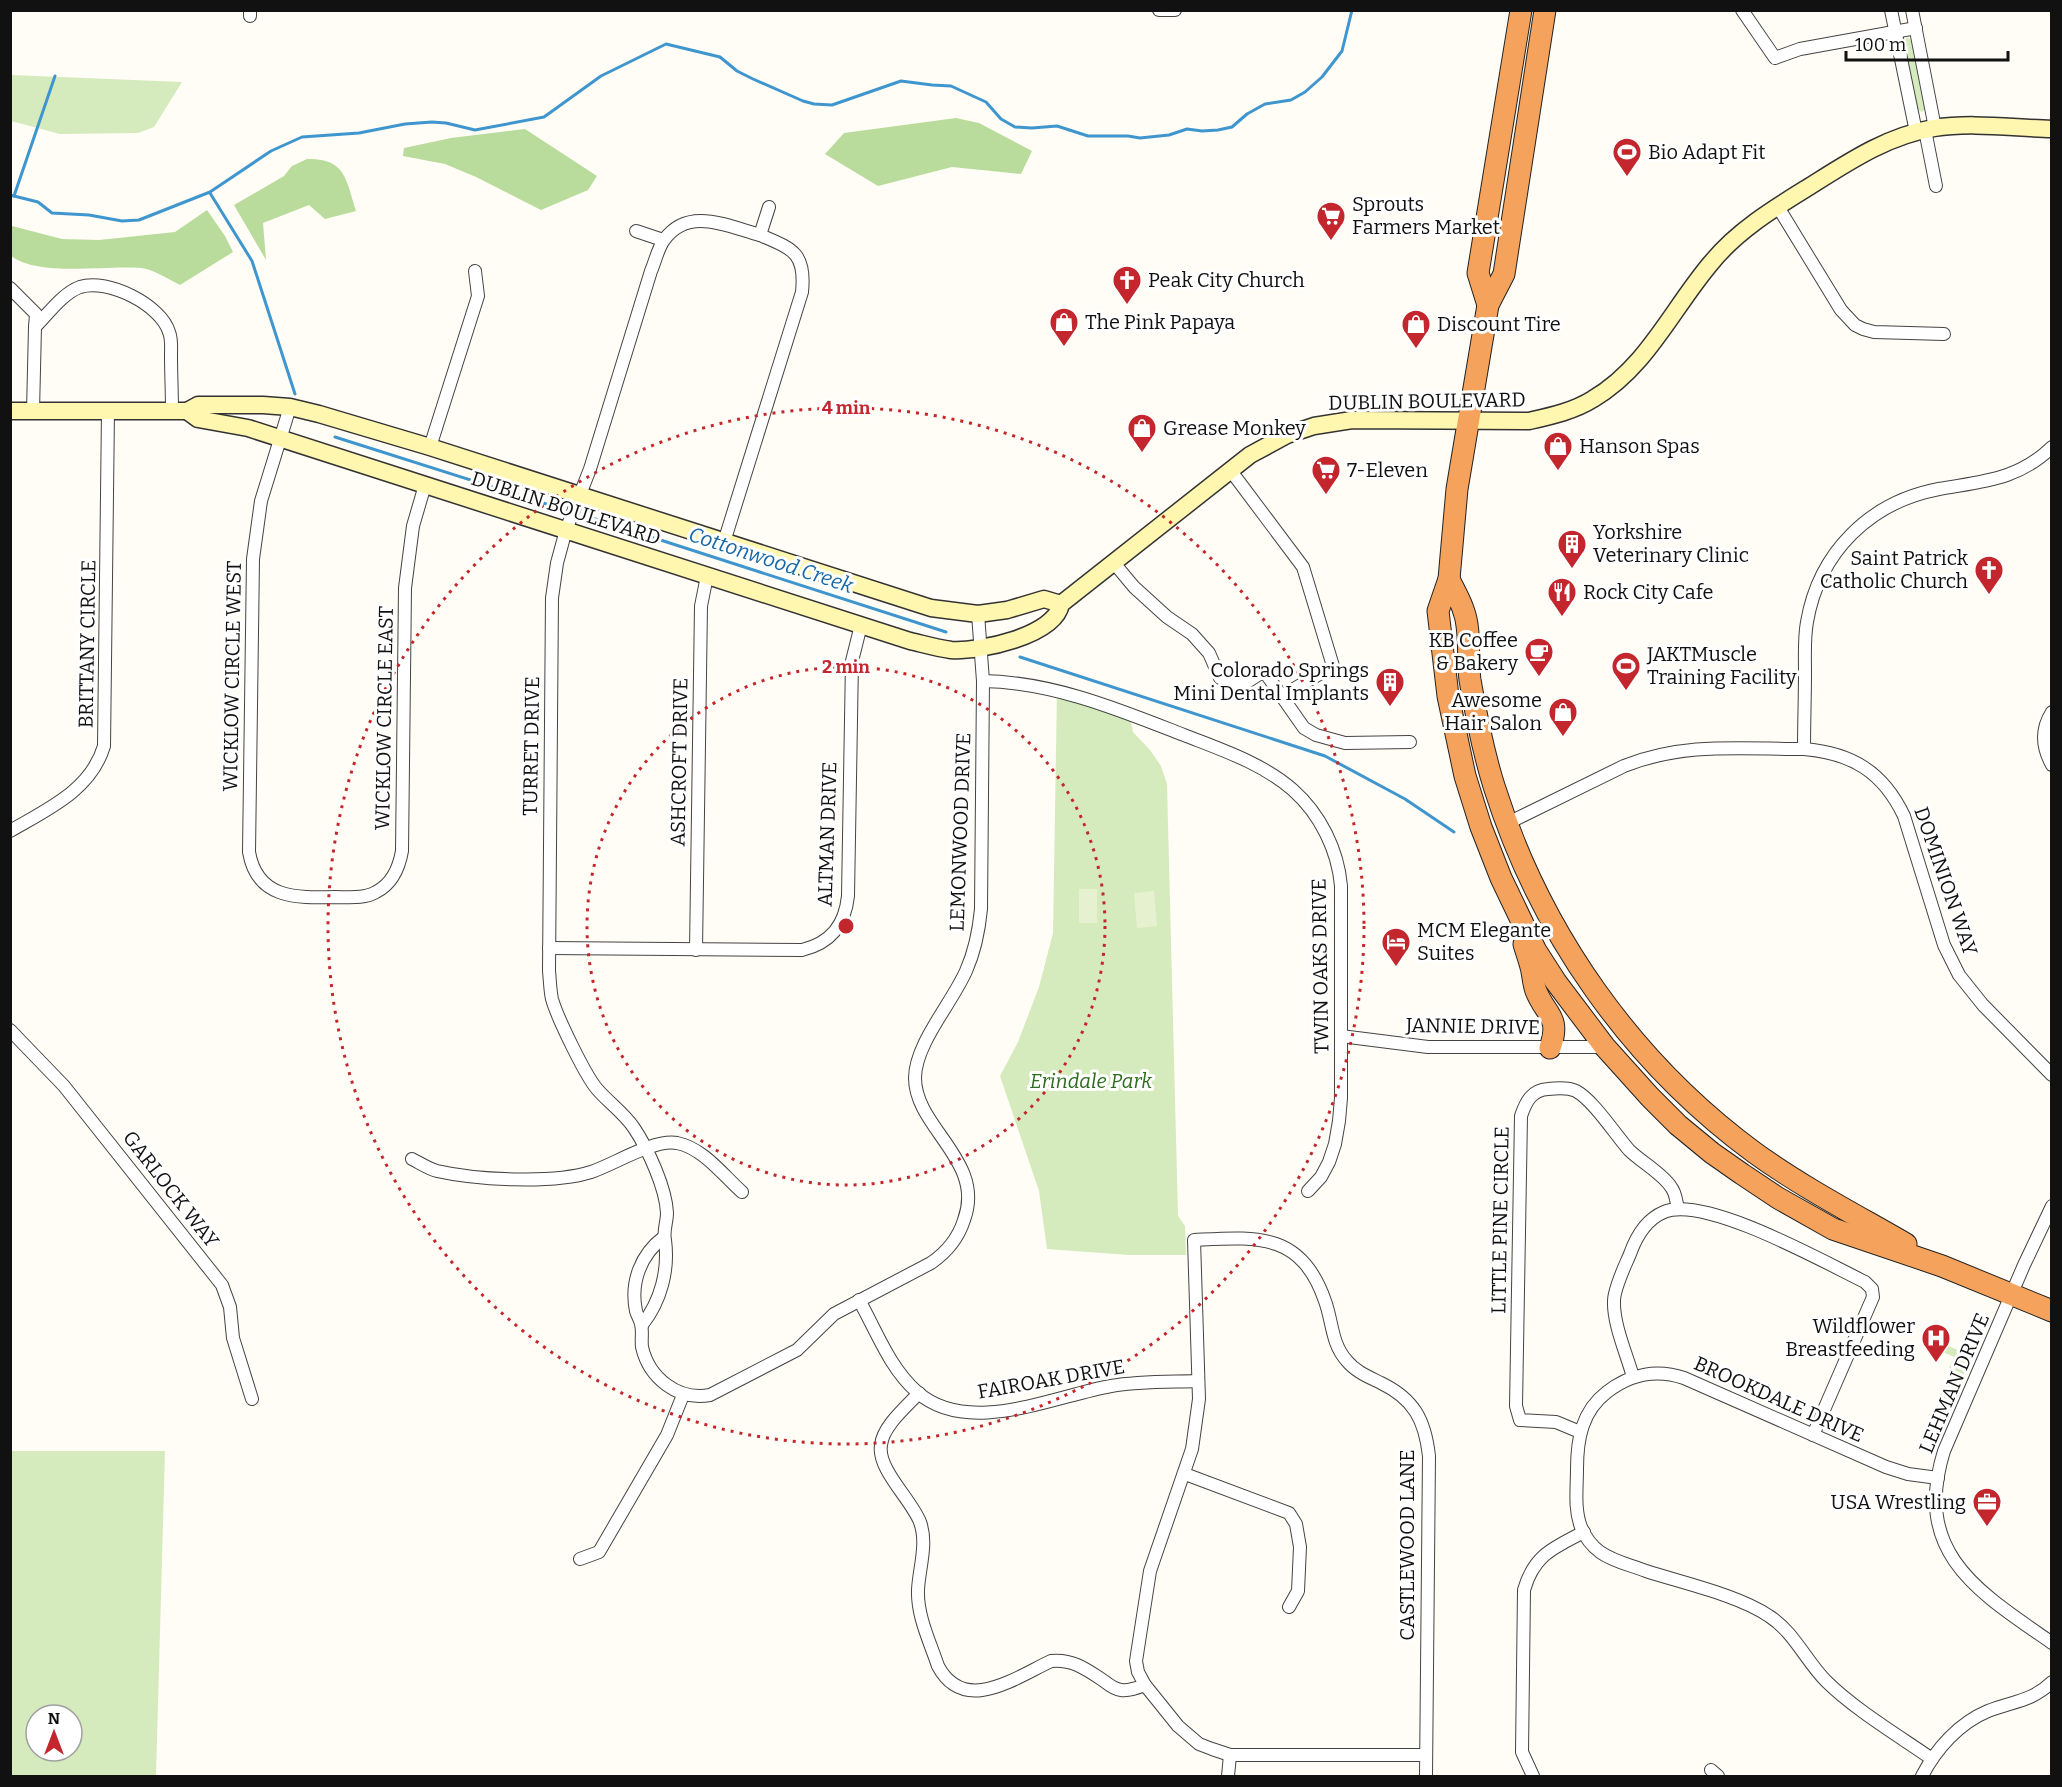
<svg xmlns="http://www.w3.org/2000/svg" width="2062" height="1787" font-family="Bitter,serif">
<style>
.green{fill:#d5ebbd;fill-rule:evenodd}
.forest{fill:#b9dc9c}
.pitch{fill:#e6f2cf}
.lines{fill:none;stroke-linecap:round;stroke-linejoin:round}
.stream{stroke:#3f96cf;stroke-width:3}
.street-casing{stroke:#444;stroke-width:14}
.secondary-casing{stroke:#333;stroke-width:19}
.highway-casing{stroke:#222;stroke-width:23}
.street{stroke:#fff;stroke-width:12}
.secondary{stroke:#fff6b0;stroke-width:16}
.highway{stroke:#f5a25d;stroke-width:21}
.ring{fill:none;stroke:#c4262e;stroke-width:3;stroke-dasharray:3 6}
.labels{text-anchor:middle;stroke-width:6;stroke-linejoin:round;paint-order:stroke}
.poi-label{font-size:20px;fill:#111;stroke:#fff;text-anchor:start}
.street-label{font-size:20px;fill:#111;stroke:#fff}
.park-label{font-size:20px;font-style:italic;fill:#2f6b1f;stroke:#fff}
.water-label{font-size:21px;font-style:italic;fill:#1768a6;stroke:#fff}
.centre{fill:#c4262e;stroke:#fff;stroke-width:3}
.ring-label{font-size:18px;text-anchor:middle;font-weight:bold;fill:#c4262e;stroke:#fff;stroke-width:6;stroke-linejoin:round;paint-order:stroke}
</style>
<rect width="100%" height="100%" fill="#fffdf5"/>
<g class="green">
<path d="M1907 37 1913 41 1926 108 1922 112 1918 110 1904 43Z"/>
<path d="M10 75H11L182 82 154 127 138 133 60 134 11 121Z"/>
<path d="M1057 691 1129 713 1133 732 1150 750 1161 766 1167 784 1178 1216 1185 1226 1186 1255H1129L1047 1249 1039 1191 1000 1076 1018 1042 1039 987 1053 933Z"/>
<path d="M1932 1339 1972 1356 1952 1403 1939 1397 1950 1372 1949 1368 1954 1357 1929 1346Z"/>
<path d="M11 1451H165L156 1776H11ZM36 1715H72V1751H36Z"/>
</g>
<g class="forest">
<path d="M956 118 979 123 1032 151 1021 174 952 167 878 186 825 154 844 133Z"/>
<path d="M525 129 597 176 588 190 541 210 476 177 445 164 403 156 404 148 451 138Z"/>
<path d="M307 159C346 158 346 180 356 211L325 219 309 205 263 223 266 260 234 205 284 176 292 166Z"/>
<path d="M207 210 225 236 233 252 180 285C168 279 153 269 141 268 105 265 39 277 11 256L12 226 62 239 99 240 175 232Z"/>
</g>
<g class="pitch">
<rect x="1079" y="889" width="18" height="34"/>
<path d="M1154 891 1157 926 1137 928 1134 893Z"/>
</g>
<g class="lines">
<g class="stream">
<path d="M210 193 252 261 295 394"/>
<path d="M10 195 38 202 52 213 89 215 122 221 139 220 210 192 271 151 302 137 359 133 405 124 432 122 446 123 475 130 544 117 601 76 666 44 720 57 737 71 753 79 803 101 814 104 832 105 901 81 932 85 951 86 986 102 1001 119 1015 127 1032 128 1057 126 1088 136H1128L1140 138 1169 135 1187 129 1202 131 1218 130 1232 127 1247 114 1265 104 1291 100 1305 92 1322 77 1342 51 1352 10"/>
<path d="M14 196 55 76"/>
<path d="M335 437 562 509"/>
<path d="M586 516 946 632"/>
<path d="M1020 657 1325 756 1405 799 1454 832"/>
</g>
<g class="street-casing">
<g id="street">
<path d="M250 10V16"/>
<path d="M1159 10H1175"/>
<path d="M1742 10 1775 58 1800 49 1916 28"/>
<path d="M1891 10 1916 132"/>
<path d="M1912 10 1935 128"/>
<path d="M1925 130 1936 186"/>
<path d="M1778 207 1841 310 1855 325 1863 329 1874 332 1944 334"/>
<path d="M636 231 663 240"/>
<path d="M10 288 36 314 35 327C48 314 63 293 80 287 108 278 161 305 169 332 172 339 171 347 171 355 171 373 172 392 172 411"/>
<path d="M290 407 261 501 253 559 249 852C257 899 296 898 335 897 349 897 364 899 376 892 392 884 399 868 402 851L405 588 413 526 425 485"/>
<path d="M33 411 35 327"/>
<path d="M430 447 478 296 475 271"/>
<path d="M1231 471 1303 567 1333 666 1282 696"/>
<path d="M724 542 802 292C806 253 793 249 760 235L769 207"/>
<path d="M1114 563 1134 587 1167 617 1192 634 1209 653 1220 678 1241 686 1264 671 1304 728 1316 735 1345 743 1410 742"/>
<path d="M983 681C1053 682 1120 710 1184 735 1222 750 1262 763 1293 790 1320 814 1338 850 1341 886V1098L1339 1121 1335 1144 1329 1162 1321 1177 1308 1191"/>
<path d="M2052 712C2041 729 2042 747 2052 765"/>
<path d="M1804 749C1804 723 1805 697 1805 672 1805 655 1804 638 1807 622 1819 552 1870 502 1939 489 1983 481 2018 480 2052 447"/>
<path d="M1506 824 1624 766C1684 742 1741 749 1804 749 1852 753 1883 772 1904 816L1944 945 1959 975 1983 1005 2052 1075"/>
<path d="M10 831C48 809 91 790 104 746L108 411"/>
<path d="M549 948 802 950C831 943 845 925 848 896L852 661 861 625"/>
<path d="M696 950 701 606 707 576"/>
<path d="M10 1030 64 1086 222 1285 230 1307 233 1338 252 1399"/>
<path d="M1341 1036 1428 1047H1605"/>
<path d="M412 1159C420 1163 429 1169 437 1171 477 1180 553 1184 591 1172 615 1164 653 1139 677 1143 703 1148 723 1175 742 1192"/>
<path d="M2052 1206 2024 1265 1944 1451C1912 1554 1979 1592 2052 1643"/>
<path d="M664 1237C641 1254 630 1282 636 1311 637 1315 640 1319 641 1324 643 1331 641 1339 642 1347 649 1378 678 1401 710 1395L797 1350 834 1314 931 1263C947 1252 958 1239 964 1220 986 1161 915 1128 915 1078 915 1044 952 1003 966 971 975 951 979 930 981 909L983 681 978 614"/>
<path d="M859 1300C877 1332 889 1367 917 1392 968 1437 1054 1396 1111 1386 1139 1381 1169 1382 1198 1381"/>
<path d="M642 1325C661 1301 669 1270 665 1240 663 1231 667 1222 667 1213 666 1188 648 1149 634 1128 624 1113 608 1102 597 1089 585 1075 557 1017 552 999 550 990 550 980 549 971L552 598 557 563 566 530 590 469 651 271C655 262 658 248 664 240 688 206 727 226 760 235"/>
<path d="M1633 1377C1627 1355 1613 1324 1614 1301 1614 1288 1625 1266 1630 1254 1636 1237 1647 1219 1664 1212 1705 1195 1824 1262 1865 1282L1872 1289 1873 1297 1813 1435"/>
<path d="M919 1393C906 1407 883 1426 881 1445 877 1469 911 1499 920 1522 928 1544 919 1568 918 1590 917 1616 930 1642 938 1666 964 1715 1015 1678 1051 1661 1073 1659 1086 1669 1104 1681 1109 1685 1114 1689 1121 1690 1129 1691 1137 1688 1145 1685"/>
<path d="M1580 1432 1556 1422 1520 1420 1516 1406 1521 1116C1526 1101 1532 1090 1548 1089 1557 1088 1568 1087 1576 1091 1593 1100 1615 1134 1629 1150 1641 1162 1662 1173 1671 1187 1676 1193 1676 1201 1678 1209"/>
<path d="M1185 1474 1289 1513 1296 1524 1300 1547 1298 1591 1289 1607"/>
<path d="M580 1559 599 1552 667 1435 683 1395"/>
<path d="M1426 1755H1230L1212 1749 1199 1744 1178 1726 1145 1685 1138 1672 1136 1661 1150 1571 1192 1449 1199 1399 1194 1240C1255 1237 1301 1231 1325 1301 1333 1323 1331 1343 1347 1361 1356 1372 1369 1377 1381 1383 1414 1399 1425 1420 1429 1456L1426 1776"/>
<path d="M1932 1759C1899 1736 1854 1709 1826 1681 1806 1661 1794 1632 1769 1616 1738 1595 1683 1583 1646 1571 1631 1565 1614 1562 1600 1552 1592 1546 1585 1537 1581 1527 1574 1509 1577 1488 1577 1469 1577 1439 1582 1411 1607 1392 1630 1374 1657 1369 1684 1378L1886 1467 1908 1474 1938 1478"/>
<path d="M1711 1770 1718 1776"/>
<path d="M1228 1776 1230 1755"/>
<path d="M1533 1776 1522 1752 1524 1590C1534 1555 1553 1548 1584 1532"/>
<path d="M1922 1776C1936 1749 1959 1723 1988 1711 2013 1701 2031 1702 2052 1682"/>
</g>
</g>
<g class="secondary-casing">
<g id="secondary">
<path d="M10 411H187L198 405H263L290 407 319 414 430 447 931 608 978 614 1007 610 1044 599 1061 604"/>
<path d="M187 411 198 419 248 428 910 641C923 644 937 648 951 650 979 652 1055 636 1061 604L1250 455 1287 435 1314 426 1352 420 1529 421C1551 416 1574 411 1593 399 1647 367 1672 309 1711 263 1737 231 1773 209 1807 188 1847 163 1886 136 1934 128 1972 122 2013 128 2052 129"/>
</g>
</g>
<g class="highway-casing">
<g id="highway">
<path d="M1545 10 1504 274 1488 305 1457 489 1449 579 1438 611 1448 696 1465 776 1481 827 1501 878 1536 951 1556 982 1605 1047 1650 1097 1678 1125 1712 1153 1742 1174 1778 1198 1833 1229 1942 1266 2052 1311"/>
<path d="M1488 305 1478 273 1521 10"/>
<path d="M1449 579C1454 590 1461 601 1464 612 1471 631 1467 659 1470 680 1476 715 1483 751 1494 786 1540 932 1631 1062 1755 1153 1802 1187 1856 1215 1906 1244"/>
<path d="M1524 944C1526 951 1529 959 1531 967 1533 974 1533 983 1536 991 1546 1016 1561 1016 1550 1048"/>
</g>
</g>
<use href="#street" class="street"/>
<use href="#secondary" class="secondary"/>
<use href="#highway" class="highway"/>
</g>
<g class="ring">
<circle cx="846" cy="926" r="259"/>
<circle cx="846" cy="926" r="518"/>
</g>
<defs>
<g id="stadium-pin" transform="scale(1.5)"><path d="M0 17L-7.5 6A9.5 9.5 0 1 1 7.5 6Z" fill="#c4262e" stroke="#fff"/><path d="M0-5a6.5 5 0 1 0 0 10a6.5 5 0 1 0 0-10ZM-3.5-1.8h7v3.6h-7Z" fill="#fff"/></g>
<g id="supermarket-pin" transform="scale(1.5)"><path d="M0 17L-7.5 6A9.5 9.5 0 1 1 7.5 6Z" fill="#c4262e" stroke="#fff"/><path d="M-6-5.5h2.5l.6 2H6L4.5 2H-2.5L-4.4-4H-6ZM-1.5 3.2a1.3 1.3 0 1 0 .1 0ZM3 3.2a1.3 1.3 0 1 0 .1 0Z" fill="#fff"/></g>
<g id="church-pin" transform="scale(1.5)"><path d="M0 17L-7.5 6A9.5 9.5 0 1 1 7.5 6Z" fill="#c4262e" stroke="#fff"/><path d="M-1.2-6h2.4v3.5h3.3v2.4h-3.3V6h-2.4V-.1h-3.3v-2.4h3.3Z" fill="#fff"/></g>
<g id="shop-pin" transform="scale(1.5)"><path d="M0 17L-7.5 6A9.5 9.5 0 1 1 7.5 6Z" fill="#c4262e" stroke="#fff"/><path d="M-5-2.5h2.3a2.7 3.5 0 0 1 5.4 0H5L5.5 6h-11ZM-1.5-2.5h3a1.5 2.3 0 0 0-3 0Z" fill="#fff"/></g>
<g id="building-pin" transform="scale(1.5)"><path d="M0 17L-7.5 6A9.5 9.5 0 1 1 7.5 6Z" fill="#c4262e" stroke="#fff"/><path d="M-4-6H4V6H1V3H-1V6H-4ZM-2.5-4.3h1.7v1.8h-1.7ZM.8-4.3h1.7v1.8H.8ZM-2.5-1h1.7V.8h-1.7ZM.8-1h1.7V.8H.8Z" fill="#fff"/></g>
<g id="restaurant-pin" transform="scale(1.5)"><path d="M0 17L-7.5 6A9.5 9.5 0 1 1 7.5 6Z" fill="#c4262e" stroke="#fff"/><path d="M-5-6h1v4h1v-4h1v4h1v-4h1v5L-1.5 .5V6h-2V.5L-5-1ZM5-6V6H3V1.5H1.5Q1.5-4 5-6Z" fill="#fff"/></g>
<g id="cafe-pin" transform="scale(1.5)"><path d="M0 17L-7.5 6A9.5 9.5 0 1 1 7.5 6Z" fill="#c4262e" stroke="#fff"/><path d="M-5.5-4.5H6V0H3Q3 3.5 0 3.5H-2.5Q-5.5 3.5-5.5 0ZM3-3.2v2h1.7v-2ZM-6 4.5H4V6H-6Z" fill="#fff"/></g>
<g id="hotel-pin" transform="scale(1.5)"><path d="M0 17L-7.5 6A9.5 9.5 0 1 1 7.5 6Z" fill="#c4262e" stroke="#fff"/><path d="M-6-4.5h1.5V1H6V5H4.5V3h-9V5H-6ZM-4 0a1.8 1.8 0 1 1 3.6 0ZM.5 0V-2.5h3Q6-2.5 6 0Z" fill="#fff"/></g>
<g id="hospital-pin" transform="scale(1.5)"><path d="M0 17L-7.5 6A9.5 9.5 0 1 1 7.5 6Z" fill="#c4262e" stroke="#fff"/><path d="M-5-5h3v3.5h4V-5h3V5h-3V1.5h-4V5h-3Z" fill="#fff"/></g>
<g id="office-pin" transform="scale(1.5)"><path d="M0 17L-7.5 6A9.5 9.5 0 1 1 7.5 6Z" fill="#c4262e" stroke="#fff"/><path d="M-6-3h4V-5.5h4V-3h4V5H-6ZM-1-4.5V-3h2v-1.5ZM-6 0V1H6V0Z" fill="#fff"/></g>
</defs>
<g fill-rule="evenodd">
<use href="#stadium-pin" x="1627" y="152"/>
<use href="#supermarket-pin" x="1331" y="216"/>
<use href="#church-pin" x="1127" y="280"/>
<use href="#shop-pin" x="1064" y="322"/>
<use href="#shop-pin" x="1416" y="324"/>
<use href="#shop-pin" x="1142" y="428"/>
<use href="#shop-pin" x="1558" y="446"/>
<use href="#supermarket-pin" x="1326" y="470"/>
<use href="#building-pin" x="1572" y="544"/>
<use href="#church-pin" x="1989" y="570"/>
<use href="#restaurant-pin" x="1562" y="592"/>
<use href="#cafe-pin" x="1539" y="652"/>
<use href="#stadium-pin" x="1626" y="666"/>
<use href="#building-pin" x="1390" y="682"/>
<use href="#shop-pin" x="1563" y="712"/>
<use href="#hotel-pin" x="1396" y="942"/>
<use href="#hospital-pin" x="1936" y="1338"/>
<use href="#office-pin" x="1987" y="1502"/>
</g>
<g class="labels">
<g class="poi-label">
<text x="1648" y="159">Bio Adapt Fit</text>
<text x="1352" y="211">Sprouts<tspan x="1352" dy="23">Farmers Market</tspan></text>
<text x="1148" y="287">Peak City Church</text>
<text x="1085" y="329">The Pink Papaya</text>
<text x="1437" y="331">Discount Tire</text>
<text x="1163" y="435">Grease Monkey</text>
<text x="1579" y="453">Hanson Spas</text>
<text x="1347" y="477">7-Eleven</text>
<text x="1593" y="539">Yorkshire<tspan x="1593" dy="23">Veterinary Clinic</tspan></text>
<text x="1968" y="565" text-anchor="end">Saint Patrick<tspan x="1968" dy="23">Catholic Church</tspan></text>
<text x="1583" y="599">Rock City Cafe</text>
<text x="1518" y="647" text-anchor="end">KB Coffee<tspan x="1518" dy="23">&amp; Bakery</tspan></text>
<text x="1647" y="661">JAKTMuscle<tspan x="1647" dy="23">Training Facility</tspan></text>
<text x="1369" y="677" text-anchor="end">Colorado Springs<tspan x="1369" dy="23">Mini Dental Implants</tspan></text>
<text x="1542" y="707" text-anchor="end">Awesome<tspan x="1542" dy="23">Hair Salon</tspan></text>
<text x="1417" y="937">MCM Elegante<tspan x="1417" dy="23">Suites</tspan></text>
<text x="1915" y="1333" text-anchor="end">Wildflower<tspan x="1915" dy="23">Breastfeeding</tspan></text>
<text x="1966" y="1509" text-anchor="end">USA Wrestling</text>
</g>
<g class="street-label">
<text transform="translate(1427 401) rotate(-1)" y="7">DUBLIN BOULEVARD</text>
<text transform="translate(566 508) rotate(18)" y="7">DUBLIN BOULEVARD</text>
<text transform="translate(87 644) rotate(-89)" y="7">BRITTANY CIRCLE</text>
<text transform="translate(232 676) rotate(-89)" y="7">WICKLOW CIRCLE WEST</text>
<text transform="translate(384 718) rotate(-89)" y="7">WICKLOW CIRCLE EAST</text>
<text transform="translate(531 746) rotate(-89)" y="7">TURRET DRIVE</text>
<text transform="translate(679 762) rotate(-89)" y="7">ASHCROFT DRIVE</text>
<text transform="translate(960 832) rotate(-88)" y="7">LEMONWOOD DRIVE</text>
<text transform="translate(827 834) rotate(-88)" y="7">ALTMAN DRIVE</text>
<text transform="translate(1946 881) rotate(71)" y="7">DOMINION WAY</text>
<text transform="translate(1320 966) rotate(-91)" y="7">TWIN OAKS DRIVE</text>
<text transform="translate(1473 1026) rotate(1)" y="7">JANNIE DRIVE</text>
<text transform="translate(171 1189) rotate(52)" y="7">GARLOCK WAY</text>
<text transform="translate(1500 1220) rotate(-89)" y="7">LITTLE PINE CIRCLE</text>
<text transform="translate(1051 1379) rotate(-10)" y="7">FAIROAK DRIVE</text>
<text transform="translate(1954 1383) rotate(-67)" y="7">LEHMAN DRIVE</text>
<text transform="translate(1779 1399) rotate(24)" y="7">BROOKDALE DRIVE</text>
<text transform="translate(1407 1545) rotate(-90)" y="7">CASTLEWOOD LANE</text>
</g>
<g class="park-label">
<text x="1091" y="1088">Erindale Park</text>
</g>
<g class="water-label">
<text transform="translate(771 560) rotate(18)" y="7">Cottonwood Creek</text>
</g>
</g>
<circle cx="846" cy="926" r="9" class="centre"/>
<g class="ring-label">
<text x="846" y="414">4 min</text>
<text x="846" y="673">2 min</text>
</g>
<rect width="2062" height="1787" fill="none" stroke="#111111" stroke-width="24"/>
<g transform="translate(54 1733)"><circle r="28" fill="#ffffff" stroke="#a0a0a0" stroke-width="1.5"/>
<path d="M0-4.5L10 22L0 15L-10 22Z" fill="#c4262e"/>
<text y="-9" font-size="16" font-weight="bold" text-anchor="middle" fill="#111111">N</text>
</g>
<path d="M1846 51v9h162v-9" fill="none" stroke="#111111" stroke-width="3"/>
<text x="1855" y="51" font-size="18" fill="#111111" stroke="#ffffff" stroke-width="4.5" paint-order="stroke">100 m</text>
</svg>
